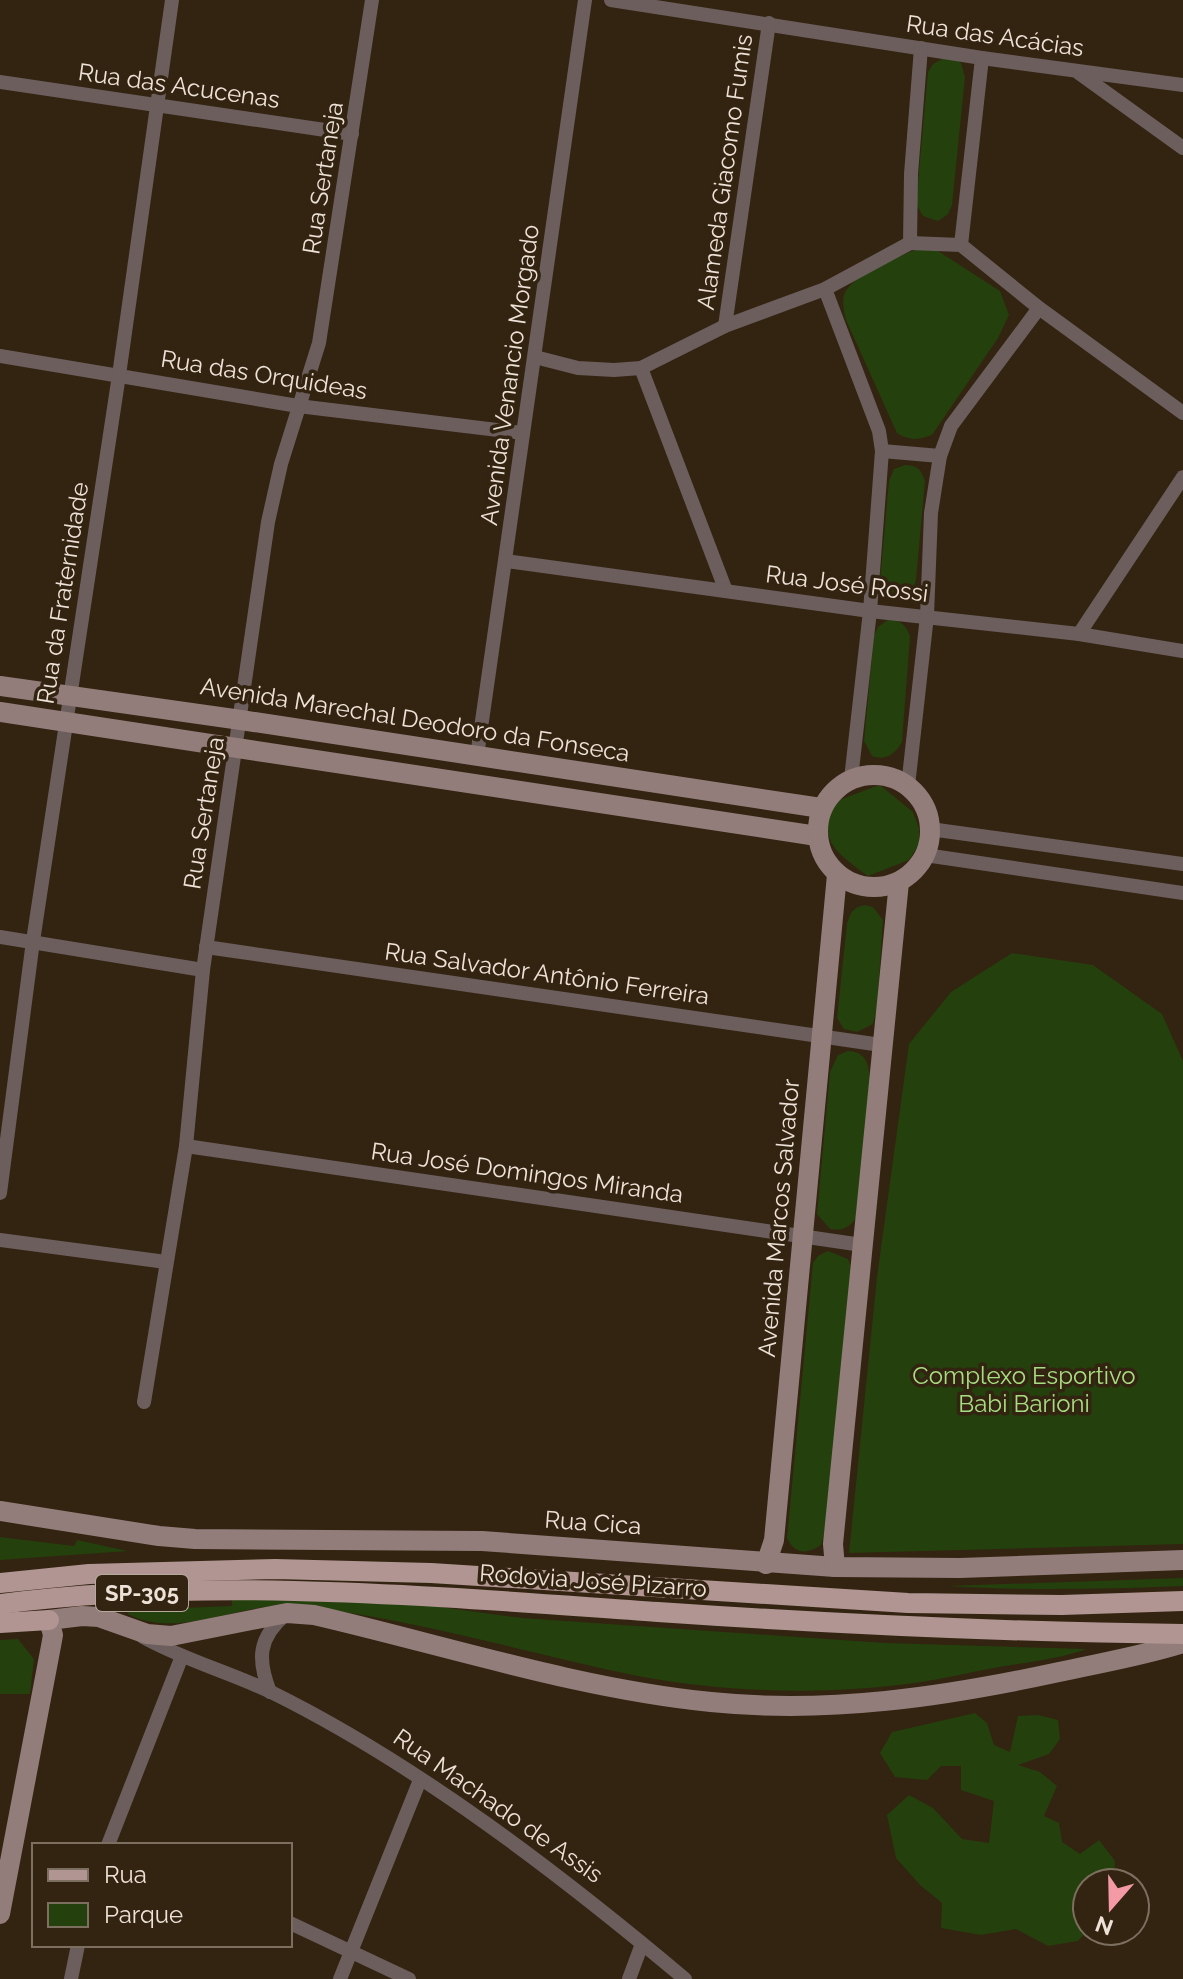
<svg xmlns="http://www.w3.org/2000/svg" width="1183" height="1979" font-family="Raleway,sans-serif">
<style>
.green{fill:#24400c}
.lines{fill:none;stroke-linecap:round;stroke-linejoin:round}
.street{stroke:#6b5e5d;stroke-width:14}
.secondary{stroke:#927d7b;stroke-width:20}
.primary{stroke:#b09592;stroke-width:20}
.labels{text-anchor:middle;stroke-width:7;stroke-linejoin:round;paint-order:stroke}
.shield{fill:#332311;stroke:#b5a99c;stroke-width:2}
.shield-label{font-size:22px;font-weight:bold;fill:#ede2d7}
.street-label{font-size:24px;fill:#ede2d7;stroke:#332311}
.park-label{font-size:24px;fill:#a7dd82;stroke:#332311}
</style>
<rect width="100%" height="100%" fill="#332311"/>
<g class="green">
<path d="M944 58H953L961 63 965 77 952 205 948 214 938 221 923 216 916 204 928 72 933 64Z"/>
<path d="M924 247 935 249 1000 291 1009 315 998 338 932 435C918 440 910 441 897 433L846 320C844 312 842 303 844 295 850 275 905 253 924 247Z"/>
<path d="M905 465C918 465 921 470 925 481L916 580 912 593C895 602 886 598 880 581L889 481 894 469Z"/>
<path d="M889 619C901 621 906 625 910 636L902 742C895 754 886 761 872 756L864 741 874 636 878 627Z"/>
<path d="M876 786H881L913 812 919 828V844L909 860 868 876C839 854 814 840 837 801Z"/>
<path d="M865 905 873 907 883 920 877 1009 873 1024 857 1032 844 1029 837 1018 847 924C850 913 853 907 865 905Z"/>
<path d="M1012 953 1093 965 1162 1014 1183 1061V1544L849 1553 877 1277 909 1044 951 992Z"/>
<path d="M848 1051C866 1052 868 1063 870 1078L856 1219C848 1228 842 1231 830 1229L817 1214 830 1072 838 1055Z"/>
<path d="M828 1251 848 1259 852 1269 826 1528 821 1545C807 1554 795 1555 787 1538L813 1263 818 1256Z"/>
<path d="M0 1537 74 1546 77 1540 128 1551 0 1560Z"/>
<path d="M1183 1578V1586C1104 1589 1026 1591 947 1586Z"/>
<path d="M232 1599 410 1603 522 1618 885 1643 1087 1649C1059 1659 1028 1662 999 1667 971 1672 943 1679 915 1683 825 1695 728 1693 638 1676 525 1653 410 1617 295 1606 241 1601 180 1641 128 1614L129 1610 232 1606Z"/>
<path d="M18 1639 34 1659 30 1694H0V1640Z"/>
<path d="M975 1713 987 1723 994 1745 1010 1752 1018 1716 1038 1715 1058 1720 1060 1739 1049 1754 1018 1765 1040 1772 1057 1786 1044 1816 1059 1823 1062 1842 1080 1854 1099 1840 1115 1861 1114 1883H1087V1931L1078 1941 1048 1946 1016 1929 981 1935 941 1928 942 1903 920 1885 896 1858 887 1815 909 1795 933 1808 962 1839 989 1843 994 1801 961 1790V1766H941L927 1780 895 1777 880 1753 892 1732Z"/>
</g>
<g class="lines">
<g class="street">
<path d="M611 0 982 58 1183 85"/>
<path d="M1079 73 1183 148"/>
<path d="M0 82 352 134"/>
<path d="M910 243 961 245 1039 308 1183 413"/>
<path d="M910 243 911 174 921 48"/>
<path d="M961 245 982 58"/>
<path d="M825 289 879 431 882 451 870 611 851 779"/>
<path d="M725 326 769 23"/>
<path d="M0 356 298 406 523 433"/>
<path d="M535 357 578 368 614 370 641 368 725 326 825 289 910 243"/>
<path d="M641 368 726 591"/>
<path d="M882 451 940 456"/>
<path d="M506 561 870 611 1079 634 1183 651"/>
<path d="M1079 634 1183 477"/>
<path d="M477 756 585 0"/>
<path d="M908 786 927 616 931 513 940 456 951 426 1039 308"/>
<path d="M930 829 1183 864"/>
<path d="M925 855 1183 893"/>
<path d="M0 937 203 970"/>
<path d="M206 947 881 1045"/>
<path d="M186 1146 862 1245"/>
<path d="M0 1193 33 941 119 375 172 0"/>
<path d="M0 1240 166 1262"/>
<path d="M144 1402 186 1146 203 970 268 522 281 464 319 343 372 0"/>
<path d="M143 1637C184 1660 229 1672 271 1692 417 1764 561 1875 685 1979"/>
<path d="M270 1692C257 1659 258 1638 286 1614"/>
<path d="M108 1845 182 1656"/>
<path d="M290 1923 409 1979"/>
<path d="M71 1979 78 1945"/>
<path d="M340 1979 420 1780"/>
<path d="M629 1979 642 1944"/>
</g>
<g class="secondary">
<path d="M0 686 241 720 821 808"/>
<path d="M0 712 817 836"/>
<circle cx="874" cy="831" r="56"/>
<path d="M0 1511 159 1536 195 1539 482 1541 835 1567 960 1568 1183 1560"/>
<path d="M766 1564 774 1540 837 875"/>
<path d="M835 1567 833 1544 899 882"/>
<path d="M0 1914 51 1646 53 1635 49 1620 82 1616 99 1617 147 1634 171 1636 287 1613 314 1615C444 1645 579 1689 711 1702 829 1714 943 1697 1059 1672 1100 1663 1142 1656 1183 1643"/>
</g>
<g class="primary">
<path d="M0 1583 89 1574 275 1569 431 1573 908 1603 1062 1605 1183 1601"/>
<path d="M0 1604C218 1576 440 1597 658 1612 833 1624 1008 1632 1183 1634"/>
<path d="M0 1623 49 1620"/>
</g>
</g>
<g class="labels">
<rect class="shield" x="96" y="1575" width="92" height="36" rx="6"/>
<g class="shield-label">
<text x="142" y="1601">SP-305</text>
</g>
<g class="street-label">
<text transform="translate(995 36) rotate(8)" y="8">Rua das Acácias</text>
<text transform="translate(179 86) rotate(8)" y="8">Rua das Acucenas</text>
<text transform="translate(725 172) rotate(-82)" y="8">Alameda Giacomo Fumis</text>
<text transform="translate(323 178) rotate(-81)" y="8">Rua Sertaneja</text>
<text transform="translate(264 375) rotate(9)" y="8">Rua das Orquideas</text>
<text transform="translate(510 375) rotate(-82)" y="8">Avenida Venancio Morgado</text>
<text transform="translate(847 584) rotate(7)" y="8">Rua José Rossi</text>
<text transform="translate(63 593) rotate(-81)" y="8">Rua da Fraternidade</text>
<text transform="translate(415 720) rotate(9)" y="8">Avenida Marechal Deodoro da Fonseca</text>
<text transform="translate(204 813) rotate(-81)" y="8">Rua Sertaneja</text>
<text transform="translate(547 974) rotate(8)" y="8">Rua Salvador Antônio Ferreira</text>
<text transform="translate(527 1173) rotate(8)" y="8">Rua José Domingos Miranda</text>
<text transform="translate(779 1218) rotate(-85)" y="8">Avenida Marcos Salvador</text>
<text transform="translate(593 1523) rotate(4)" y="8">Rua Cica</text>
<text transform="translate(593 1581) rotate(4)" y="8">Rodovia José Pizarro</text>
<text transform="translate(498 1806) rotate(35)" y="8">Rua Machado de Assis</text>
</g>
<g class="park-label">
<text x="1024" y="1384">Complexo Esportivo<tspan x="1024" dy="28">Babi Barioni</tspan></text>
</g>
</g>
<rect x="32" y="1843" width="260" height="104" fill="#332311" stroke="#7d6f60" stroke-width="2"/>
<rect x="48" y="1869" width="40" height="12" fill="#b09592" stroke="#7d6f60" stroke-width="2"/>
<text x="104" y="1883" font-size="24" fill="#ede2d7">Rua</text>
<rect x="48" y="1903" width="40" height="24" fill="#24400c" stroke="#7d6f60" stroke-width="2"/>
<text x="104" y="1923" font-size="24" fill="#ede2d7">Parque</text>
<g transform="translate(1111 1907) rotate(200)"><circle r="38" fill="#332311" stroke="#7d6f60" stroke-width="2"/>
<path d="M0-6L14 30L0 20L-14 30Z" fill="#f49aa7"/>
<text y="-12" font-size="22" font-weight="bold" text-anchor="middle" fill="#ede2d7">N</text>
</g>
</svg>
